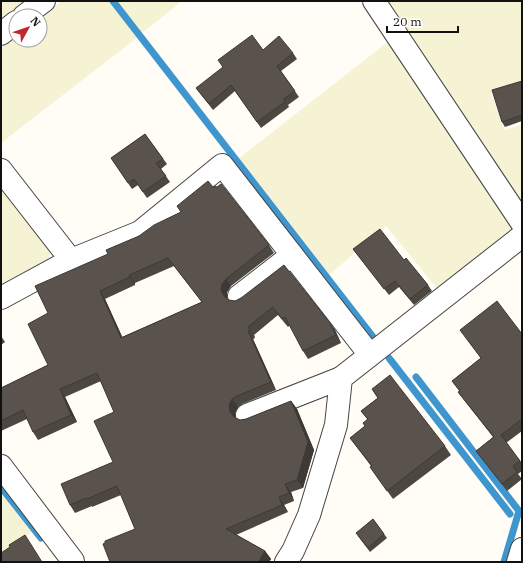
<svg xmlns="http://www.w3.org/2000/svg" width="523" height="563" font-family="'IBM Plex Serif',serif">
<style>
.farmland{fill:#f6f3d4}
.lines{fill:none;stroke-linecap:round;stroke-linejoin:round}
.stream{stroke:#3f96cf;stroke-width:7}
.street-casing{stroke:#444;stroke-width:24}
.street{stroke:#fff;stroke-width:22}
.wall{fill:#4d4742;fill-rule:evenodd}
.shaded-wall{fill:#3f3936}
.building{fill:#5a524d;stroke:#3f3936;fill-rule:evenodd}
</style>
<rect width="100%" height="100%" fill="#fffdf5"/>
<g class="farmland">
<path d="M1 1H27L1 21Z"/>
<path d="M62 1H110L138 37 1 143V48L16 37V40H40V18Z"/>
<path d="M115 1H182L141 34Z"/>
<path d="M385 1H522V82L491 93 505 130 522 124V204Z"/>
<path d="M389 41 512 223 510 234 439 291 386 226 328 276 238 159Z"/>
<path d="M1 184 51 249 47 265 1 289Z"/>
<path d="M1 491 33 531 1 556Z"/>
</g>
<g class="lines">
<g class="stream">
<path d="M113 1 373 337"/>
<path d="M389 358 510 514"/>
<path d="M416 377 519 511 504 562"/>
<path d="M1 487 41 538"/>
</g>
<g class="street-casing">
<g id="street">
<path d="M374 1 522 223"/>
<path d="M24 16 44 1"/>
<path d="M1 34 16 22"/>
<path d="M1 170 71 260"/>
<path d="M239 296 292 255"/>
<path d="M1 298 71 260 140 232 222 165 370 355"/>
<path d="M247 415 341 378"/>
<path d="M1 466 73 561V562"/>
<path d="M286 562 293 551 309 515 336 425 341 378 522 236"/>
<path d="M518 562 522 549"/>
</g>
</g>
<use href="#street" class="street"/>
</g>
<g class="wall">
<path d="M263 50 293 53 297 59 281 71 299 97 288 105 289 107 261 128 235 91 213 110 196 88Z"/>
<path d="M522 81V121L505 127 502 122Z"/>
<path d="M145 134 167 164 161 169 170 182 147 198 138 185 132 189 111 158Z"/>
<path d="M213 187 269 245 274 253 231 286 227 292V298L229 300 235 301 241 298 330 323 335 330 341 343 308 359 303 351 290 325 288 327 278 315 254 335 255 338 253 339 276 390 242 404 238 407 235 413V418L240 420 246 419 291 401 297 409 314 450 303 488 291 492 294 501 284 505 288 512 236 535 265 551 271 559 269 562H110L135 529 121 495 92 507V506L75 513 70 505 113 462 114 412 101 381 65 397 77 422 38 440 33 432 27 419 1 431V388L48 365V313L108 254 181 212 177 206ZM174 266 202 302 122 337 105 299 135 285V283Z"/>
<path d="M353 249 404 260 428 285 432 291 414 305 399 287 389 295Z"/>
<path d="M460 330 522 334V431L506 443 522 463V471L518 474 522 479 507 491 476 451 493 437 464 400 458 392H460L452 381 481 358Z"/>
<path d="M1 336 5 342 1 345Z"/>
<path d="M372 389 445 446 451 455 393 499 370 467 371 466 350 438 365 426 367 419 361 411 378 398Z"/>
<path d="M373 519 387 538 370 552 358 536Z"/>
</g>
<g class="shaded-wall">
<path d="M129 275 135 283V285L130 277Z"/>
<path d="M226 279 231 286 227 292V297L229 304 224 296 221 290 222 284Z"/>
<path d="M100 291 105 299 126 345 121 338Z"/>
<path d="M330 323 335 330 341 343 336 335Z"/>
<path d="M248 327 254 335 255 338 250 330Z"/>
<path d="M248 331 253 339 276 390 271 382Z"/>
<path d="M60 389 65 397 77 422 71 415Z"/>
<path d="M232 399 238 407 235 413 236 420 230 412 229 405Z"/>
<path d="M291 401 297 409 314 450 303 488 297 480Z"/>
<path d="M285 484 291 492 294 501 289 493Z"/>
<path d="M279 497 284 505 288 512 282 505Z"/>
<path d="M265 551 271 559 269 562H260L259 561Z"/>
</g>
<g class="building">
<path d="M252 35 263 50 279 36 293 53 277 66 295 91 284 99 285 102 257 122 231 85 209 104 196 88 223 67 218 60Z"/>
<path d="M522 81V115L502 122 492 90Z"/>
<path d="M145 134 163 159 156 163 166 176 143 192 134 179 128 183 111 158Z"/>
<path d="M208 181 213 187 215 186 217 187 221 184 269 245 226 279 222 284 221 290 224 296 229 300 235 301 241 298 284 265 330 323 336 335 303 351 285 317 282 319 273 307 248 327 250 330 248 331 271 382 237 396 232 399 229 405 230 412 234 417 240 420 246 419 291 401 308 442 297 480 285 484 289 493 279 497 282 505 226 529 265 551 259 561 261 562H110L103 544 105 543V541L135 529 117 486 87 499 86 498 70 505 61 484 113 462 94 421 114 412 97 373 60 389 71 415 33 432 23 410 1 421V388L48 365 28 324 48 313 35 286 108 254 106 250 139 236 154 225 181 212 177 206ZM168 258 202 302 121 338 100 291 130 277 129 275Z"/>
<path d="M380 229 404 260 406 258 428 285 410 299 395 281 384 289 353 249Z"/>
<path d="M497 301 522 334V419L501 435 520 461 513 466 517 472 502 484 476 451 494 437 458 392 460 391 452 381 481 358 460 330Z"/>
<path d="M390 375 445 446 387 491 370 467 372 466 350 438 365 426 363 423 368 419 361 411 378 398 372 389Z"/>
<path d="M373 519 384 534 368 548 356 533Z"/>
<path d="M25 535 42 562H1V553L10 547 9 545Z"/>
</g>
<rect width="523" height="563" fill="none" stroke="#111111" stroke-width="4"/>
<g transform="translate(28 28) rotate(50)"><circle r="19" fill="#ffffff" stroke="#a0a0a0"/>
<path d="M0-3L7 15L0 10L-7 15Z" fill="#c4262e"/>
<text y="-6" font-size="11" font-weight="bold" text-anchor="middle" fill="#111111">N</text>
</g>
<path d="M387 26v6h71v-6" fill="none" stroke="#111111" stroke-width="2"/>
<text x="393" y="26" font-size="12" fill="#111111" stroke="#ffffff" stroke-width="3" paint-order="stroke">20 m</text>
</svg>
